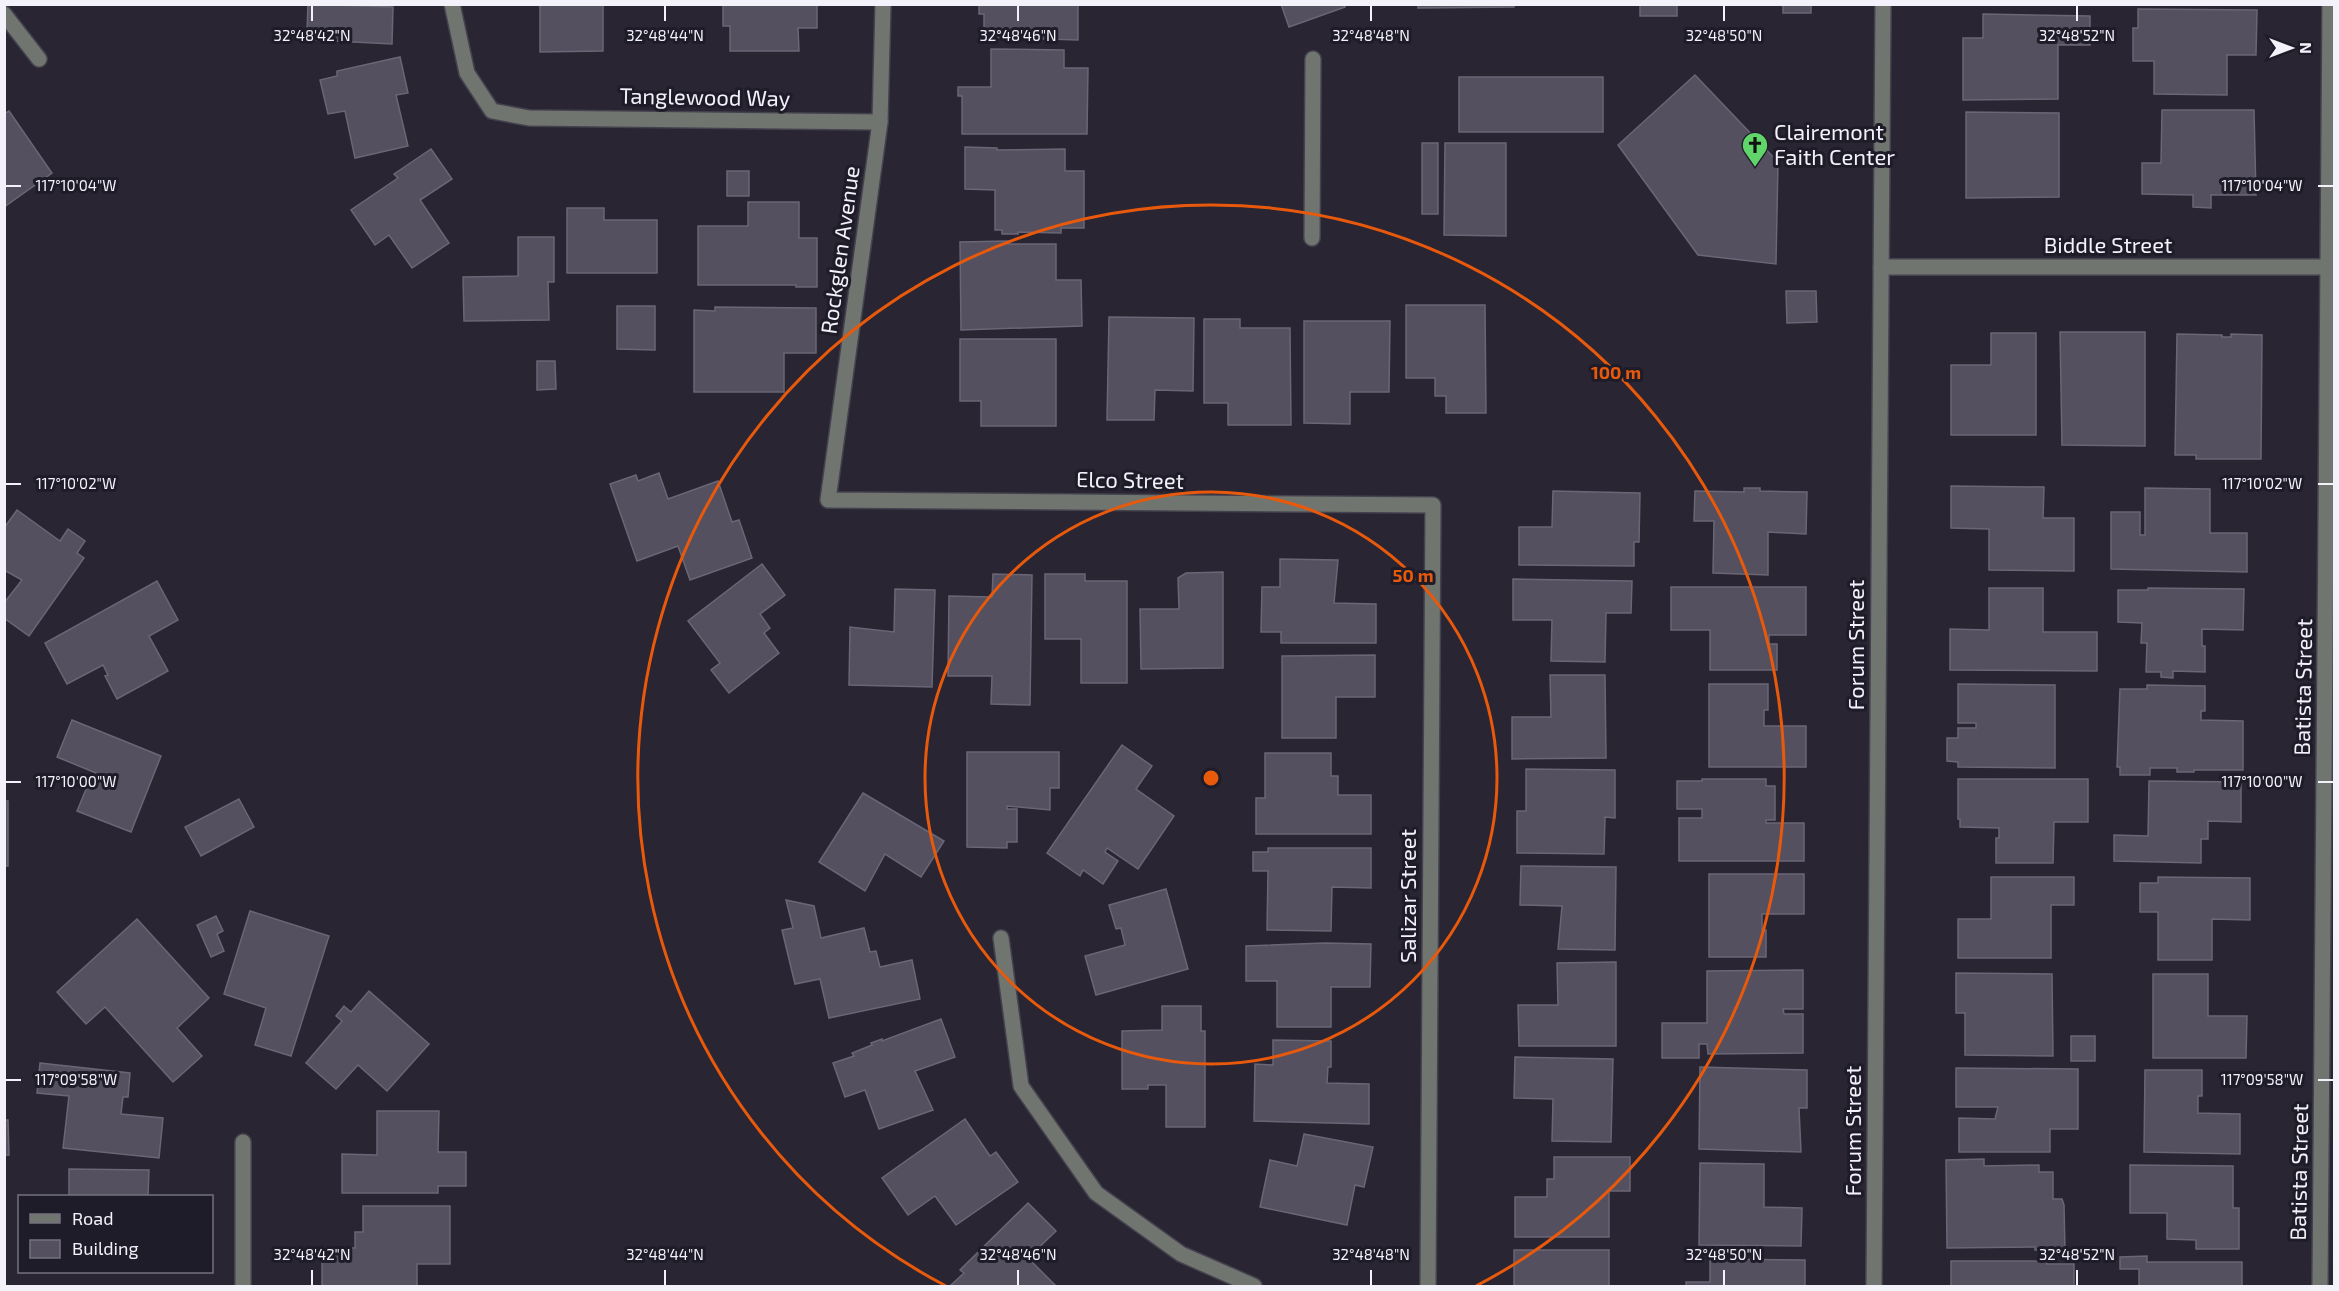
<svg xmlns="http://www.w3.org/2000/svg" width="2339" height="1291" font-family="'Exo 2',sans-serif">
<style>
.building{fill:#54505f;stroke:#6a6676;stroke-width:1.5}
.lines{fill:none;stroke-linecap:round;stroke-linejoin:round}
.minor-casing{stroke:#45424f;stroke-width:18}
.minor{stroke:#70756f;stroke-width:15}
.ticks{fill:none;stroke:#f3f1fa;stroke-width:2}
.ring{fill:none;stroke:#e8590c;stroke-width:3}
.labels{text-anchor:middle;stroke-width:6;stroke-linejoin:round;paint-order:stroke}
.street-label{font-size:22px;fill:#f3f1fa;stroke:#1f1c29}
.poi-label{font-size:22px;fill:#f3f1fa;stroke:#1f1c29;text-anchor:start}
.ticks-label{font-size:15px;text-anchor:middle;fill:#f3f1fa;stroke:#1f1c29;stroke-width:6;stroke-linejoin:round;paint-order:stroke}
.centre{fill:#e8590c;stroke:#1f1c29;stroke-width:3}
.ring-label{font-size:18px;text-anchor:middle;font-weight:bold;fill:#e8590c;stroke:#1f1c29;stroke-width:6;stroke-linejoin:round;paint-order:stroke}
</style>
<rect width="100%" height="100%" fill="#292533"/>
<g class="building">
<path d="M308 4 393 7 392 44 314 40V33H307Z"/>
<path d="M534 4H603V51L540 52V6Z"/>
<path d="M723 4H817V28H798L799 51H730V26H723Z"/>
<path d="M979 4H1078V40L984 37V14H979Z"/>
<path d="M1281 4H1344L1345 7 1289 27Z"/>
<path d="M1418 4H1514V7L1418 8Z"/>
<rect x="1640" y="4" width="37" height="12"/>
<rect x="1783" y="4" width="28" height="9"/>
<path d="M2138 9 2257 10 2256 55H2227V95L2154 94V61H2133V28H2138Z"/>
<path d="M1983 14 2090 16V45H2058V99L1963 100V38H1983Z"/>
<path d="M991 49 1064 50V68H1088L1087 134H962V96H958V87H991Z"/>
<path d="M400 57 408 93 396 95 408 146 355 158 345 111 328 114 320 80 337 76V71Z"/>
<path d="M1695 75 1778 162 1776 264 1698 255 1618 145Z"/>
<rect x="1459" y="77" width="144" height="55"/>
<path d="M2162 110H2254L2256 195H2211V208L2193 207V195L2142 194V163H2161Z"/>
<path d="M9 111 52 173 4 207V114Z"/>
<path d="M1966 112 2059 113V197L1966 198Z"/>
<rect x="1422" y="143" width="16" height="71"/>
<path d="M1445 143H1506V236L1444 235Z"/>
<path d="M965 147 997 148V150L1065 149V171H1084V228H1061V233L1018 232V234H1002V230H995V190L965 189Z"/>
<path d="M431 149 452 179 420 200 449 243 412 268 389 235 375 245 351 210 398 178 394 174Z"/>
<rect x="727" y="171" width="22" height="25"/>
<path d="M748 202H799V238H817V287H796V285H698V226H748Z"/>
<path d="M567 208H604V220H657V273H567Z"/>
<path d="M518 237H554V282H548L549 320 464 321 463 277 518 276Z"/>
<path d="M1008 241V244H1056V280H1081L1082 326 961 330 960 242Z"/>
<path d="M1786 291H1816L1817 322 1787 323Z"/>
<path d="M1406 305H1485L1486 413H1446V396H1435V378H1406Z"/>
<path d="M617 306H655V350L617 349Z"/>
<path d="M715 307 816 308V353H784V392H694V310L715 311Z"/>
<path d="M1109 317 1194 318 1193 391 1155 390 1154 420H1107Z"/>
<path d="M1204 319H1240V328H1290L1291 425H1228V403H1204Z"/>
<path d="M1304 321H1390L1389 392H1350V424L1304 423Z"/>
<path d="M2060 332H2145V446L2062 445Z"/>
<path d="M1991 333H2036V435H1951V365H1991Z"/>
<path d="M2177 334 2222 335V337H2231V334L2262 335 2261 459H2196V455H2175Z"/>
<path d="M960 339H1056V426H981V401H960Z"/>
<path d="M537 361H555L556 389 537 390Z"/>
<path d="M659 473 668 499 718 481 732 522 739 520 752 558 690 580 678 546 637 561 610 484 636 475 638 481Z"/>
<path d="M1951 486 2044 487 2043 518H2074V571L1989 570V529L1951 528Z"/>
<path d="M1744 488H1760V491L1807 492 1806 534 1768 532V575L1713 573 1714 521H1694L1695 491 1744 492Z"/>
<path d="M2145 488 2210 489V533H2247V572L2111 569V512H2140V535H2145Z"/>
<path d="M1553 491 1640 493 1639 542H1634V566L1519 565V527H1552Z"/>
<path d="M17 510 60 541 68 529 85 541 77 553 84 558 29 636 4 618V603L22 580 4 570V528Z"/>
<path d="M1280 559 1338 560 1334 603 1376 604V643H1281V632H1261L1262 587H1280Z"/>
<path d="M762 564 785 595 760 614 770 628 764 633 779 653 729 693 711 670 720 663 688 621Z"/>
<path d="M1223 572V668L1141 669 1140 609H1179L1178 578 1186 573Z"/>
<path d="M993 574 1032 575 1030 705 991 704 992 676H948L949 596 992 597Z"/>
<path d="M1045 574H1085V581H1127V683H1081V639H1045Z"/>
<path d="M1513 579 1632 581 1631 613H1606L1605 662 1551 661 1552 620H1513Z"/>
<path d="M157 581 178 620 149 636 168 671 117 699 105 676 108 675 103 665 67 684 45 643Z"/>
<path d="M1671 587H1806V635H1769V644H1777V670H1710V630H1671Z"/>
<path d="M1989 588H2043V632H2097V671L1950 670V629L1989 630Z"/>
<path d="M2148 588 2244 589 2243 630 2202 629V646H2205V672L2173 671V678L2161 677V672H2146L2147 643H2141L2142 623 2118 622V590H2148Z"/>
<path d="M895 589 935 590 932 687 849 685 850 627 894 632Z"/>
<path d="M1375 655V697H1336V738H1282V656Z"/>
<path d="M1550 675H1605L1606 758 1512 759V717H1551Z"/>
<path d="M1709 684H1768V710H1764V726H1806V767H1709Z"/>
<path d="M1958 684 2055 685V768L1958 767V762L1947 761V738H1958V728H1976V723H1958Z"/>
<path d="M2147 685 2205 686V711H2201V720L2243 721V770H2194V772H2177V768H2150V775H2120V767H2117L2120 689H2147Z"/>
<path d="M72 720 161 756 131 832 77 811 87 787 90 788 96 773 57 757Z"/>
<path d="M1122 745 1152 766 1136 789 1174 816 1138 869 1107 848 1105 852 1118 861 1103 884 1083 870 1080 876 1047 853Z"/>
<path d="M967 752H1059V788H1050V810L1007 806V809H1017V842H1007V848L967 847Z"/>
<path d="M1265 753H1331V776H1338V795H1371V834H1256V798H1265Z"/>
<path d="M1526 769 1615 770V818L1605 817 1604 854 1517 853V811H1526Z"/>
<path d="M1702 779H1766V786H1775V820H1766V823H1804V861H1679V818H1702V809H1677V781H1702Z"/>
<path d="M1958 779H2088V822H2054L2053 863H1996V838H1999V828L1960 827V819H1958Z"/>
<path d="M2149 781 2241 782V822L2208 821V839H2201V863L2114 861V835L2148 836Z"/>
<path d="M863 793 944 841 921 877 885 854 865 891 819 862Z"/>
<path d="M239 799 254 827 201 856 185 827Z"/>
<rect x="4" y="801" width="4" height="65"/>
<path d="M1268 848H1371V888L1332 887 1331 931 1267 930 1268 871H1253V852H1268Z"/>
<path d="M1521 866 1616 867 1615 950 1558 949 1562 906 1520 905Z"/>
<path d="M1709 874H1804V914H1762V930H1766V957H1709Z"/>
<path d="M1991 877H2074V905H2051V958H1958V919H1991Z"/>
<path d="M2158 877 2250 878V920L2212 919V960H2158V912H2140V883H2158Z"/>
<path d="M1166 889 1188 969 1096 995 1085 956 1125 945 1121 928 1116 929 1109 905Z"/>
<path d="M786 900 814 906 821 938 864 928 870 952 876 951 880 967 912 960 920 999 829 1018 820 979 795 984 782 930 793 928Z"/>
<path d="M250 911 329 936 291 1056 255 1045 266 1008 224 994Z"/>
<path d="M216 916 223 931 217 934 224 951 211 957 197 925Z"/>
<path d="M137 919 209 998 177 1028 202 1056 173 1082 105 1007 86 1024 57 992Z"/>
<path d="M1325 943 1371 944 1370 987H1331V1027H1277V981H1246V946Z"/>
<path d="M1616 962V1046H1519L1518 1005H1558L1557 963Z"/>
<path d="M1803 970V1009H1783L1784 1014H1803V1053L1708 1054 1707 1044H1699V1058H1662V1023H1707V971Z"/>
<path d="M1956 973 2052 974 2053 1056 1965 1055V1013H1956Z"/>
<path d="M2153 974H2208V1016H2247L2246 1058H2153Z"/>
<path d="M369 991 429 1044 387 1091 358 1065 336 1089 306 1063 342 1021 336 1016 344 1006 351 1012Z"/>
<path d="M1162 1006H1201V1031H1205V1127H1166V1085H1148V1089H1122V1031L1162 1030Z"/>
<path d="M941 1019 955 1057 915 1071 933 1110 879 1129 865 1090 845 1097 833 1063 854 1056 852 1053 872 1045 871 1043 882 1039V1041Z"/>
<rect x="2071" y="1036" width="24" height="25"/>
<path d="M1273 1040 1331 1041V1067H1328L1327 1083 1369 1084V1124L1254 1121 1255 1064 1273 1065Z"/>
<path d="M1515 1057 1613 1059 1611 1142 1552 1141 1553 1099 1514 1098Z"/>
<path d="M40 1063 130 1073 128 1097H123L121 1114 163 1118 159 1158 63 1148 69 1096 37 1093Z"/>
<path d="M1700 1067 1807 1070V1108H1799L1801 1152 1699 1149Z"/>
<path d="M1956 1068 2078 1069V1129H2050V1152H1959V1118L1995 1119 1998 1107H1956Z"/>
<path d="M2145 1070H2202V1096H2198V1113L2240 1114V1154L2144 1152Z"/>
<path d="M377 1111H439L438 1152H466V1186H438V1193H342V1154L377 1155Z"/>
<path d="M965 1119 990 1156 996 1152 1018 1182 956 1225 935 1196 908 1215 882 1178Z"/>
<path d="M4 1120H8L9 1155H4Z"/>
<path d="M1304 1134 1373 1147 1364 1187 1355 1185 1347 1225 1260 1207 1270 1160 1297 1166Z"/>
<path d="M1554 1157H1630V1191H1609V1237H1515V1197H1547V1179H1554Z"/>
<path d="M1984 1159V1166L2039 1165V1172H2053V1199H2062L2064 1205 2065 1250H2035V1247L1947 1248 1946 1160Z"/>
<path d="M1700 1163 1764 1164V1207L1802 1208 1801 1246 1699 1245Z"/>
<path d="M2130 1165 2233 1166V1208H2239V1249H2196V1240L2167 1239V1213H2130Z"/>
<path d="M69 1169 149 1170 148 1196H69Z"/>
<path d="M1028 1203 1056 1231 1028 1258 1056 1286H950L964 1273 960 1270Z"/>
<path d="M363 1206H450V1264H417V1286H322V1248H355V1232H363Z"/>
<rect x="1514" y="1250" width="95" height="36"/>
<path d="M2147 1256V1262H2242V1286H2139V1269H2120V1257Z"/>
<path d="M1710 1259 1805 1260V1286H1686V1282H1710Z"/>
<path d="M1951 1261H2047V1264H2074V1286H1951Z"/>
</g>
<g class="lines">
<g class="minor-casing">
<g id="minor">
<path d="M452 4 467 73 492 111 529 118 880 122"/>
<path d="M883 4 880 122 828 500 1433 505 1428 1286"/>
<path d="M4 14 39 59"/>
<path d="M1312 238 1313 59"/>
<path d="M1881 267H2334"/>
<path d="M1001 938 1021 1086 1096 1193 1181 1254 1254 1286"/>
<path d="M243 1142V1286"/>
<path d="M1874 1286 1883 4"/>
<path d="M2320 1286 2330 4"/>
</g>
</g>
<use href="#minor" class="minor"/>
</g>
<path class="ticks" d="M312 6V21M665 6V21M1018 6V21M1371 6V21M1724 6V21M2077 6V21M6 186H21M2318 186H2333M6 484H21M2318 484H2333M6 782H21M2318 782H2333M6 1080H21M2318 1080H2333M312 1270V1285M665 1270V1285M1018 1270V1285M1371 1270V1285M1724 1270V1285M2077 1270V1285"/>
<g class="ring">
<circle cx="1211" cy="778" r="286"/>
<path d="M946 1286A573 573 0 1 1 1476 1286"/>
</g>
<defs>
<g id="church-pin" transform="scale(1.35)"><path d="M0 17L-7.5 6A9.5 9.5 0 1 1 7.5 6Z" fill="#60d56a" stroke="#1f1c29"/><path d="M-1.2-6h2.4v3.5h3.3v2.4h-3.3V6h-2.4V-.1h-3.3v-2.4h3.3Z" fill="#111"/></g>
</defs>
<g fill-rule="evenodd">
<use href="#church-pin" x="1755" y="145"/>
</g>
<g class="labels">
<g class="street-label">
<text transform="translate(705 97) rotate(1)" y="8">Tanglewood Way</text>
<text x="2108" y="253">Biddle Street</text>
<text transform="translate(840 250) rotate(-82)" y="8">Rockglen Avenue</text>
<text transform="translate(1130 480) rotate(1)" y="8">Elco Street</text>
<text transform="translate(1856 645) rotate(-90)" y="8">Forum Street</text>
<text transform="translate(2303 687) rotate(-89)" y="8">Batista Street</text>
<text transform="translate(1408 896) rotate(-90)" y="8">Salizar Street</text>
<text transform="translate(1853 1131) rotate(-90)" y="8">Forum Street</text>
<text transform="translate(2299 1172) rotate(-89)" y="8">Batista Street</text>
</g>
<g class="poi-label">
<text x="1774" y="140">Clairemont<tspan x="1774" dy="25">Faith Center</tspan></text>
</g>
</g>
<g class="ticks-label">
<text x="312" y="41">32°48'42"N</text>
<text x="665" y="41">32°48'44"N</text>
<text x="1018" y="41">32°48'46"N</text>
<text x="1371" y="41">32°48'48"N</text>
<text x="1724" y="41">32°48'50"N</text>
<text x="2077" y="41">32°48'52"N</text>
<text x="2262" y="191">117°10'04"W</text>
<text x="76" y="191">117°10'04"W</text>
<text x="2262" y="489">117°10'02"W</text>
<text x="76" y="489">117°10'02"W</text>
<text x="76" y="787">117°10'00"W</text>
<text x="2262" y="787">117°10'00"W</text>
<text x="2262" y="1085">117°09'58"W</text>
<text x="76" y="1085">117°09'58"W</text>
<text x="312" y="1260">32°48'42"N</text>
<text x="665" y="1260">32°48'44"N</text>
<text x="1018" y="1260">32°48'46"N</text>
<text x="1371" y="1260">32°48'48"N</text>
<text x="1724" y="1260">32°48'50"N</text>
<text x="2077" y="1260">32°48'52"N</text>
</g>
<circle cx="1211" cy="778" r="9" class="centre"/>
<g class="ring-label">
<text x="1616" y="379">100 m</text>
<text x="1413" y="582">50 m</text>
</g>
<rect width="2339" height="1291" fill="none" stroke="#f3f1fa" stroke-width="12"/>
<rect x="18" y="1195" width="195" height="78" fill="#1f1c29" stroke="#74717d" stroke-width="1.5"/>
<rect x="30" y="1214" width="30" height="9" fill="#70756f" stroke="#74717d" stroke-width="1.5"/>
<text x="72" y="1225" font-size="18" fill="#f3f1fa">Road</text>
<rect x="30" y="1240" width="30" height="18" fill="#54505f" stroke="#74717d" stroke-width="1.5"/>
<text x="72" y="1255" font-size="18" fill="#f3f1fa">Building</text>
<g transform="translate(2291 48) rotate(90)" stroke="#1f1c29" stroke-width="4.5" paint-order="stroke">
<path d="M0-4.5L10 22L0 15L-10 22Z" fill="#f3f1fa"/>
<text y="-9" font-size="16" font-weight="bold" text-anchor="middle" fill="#f3f1fa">N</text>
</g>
</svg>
